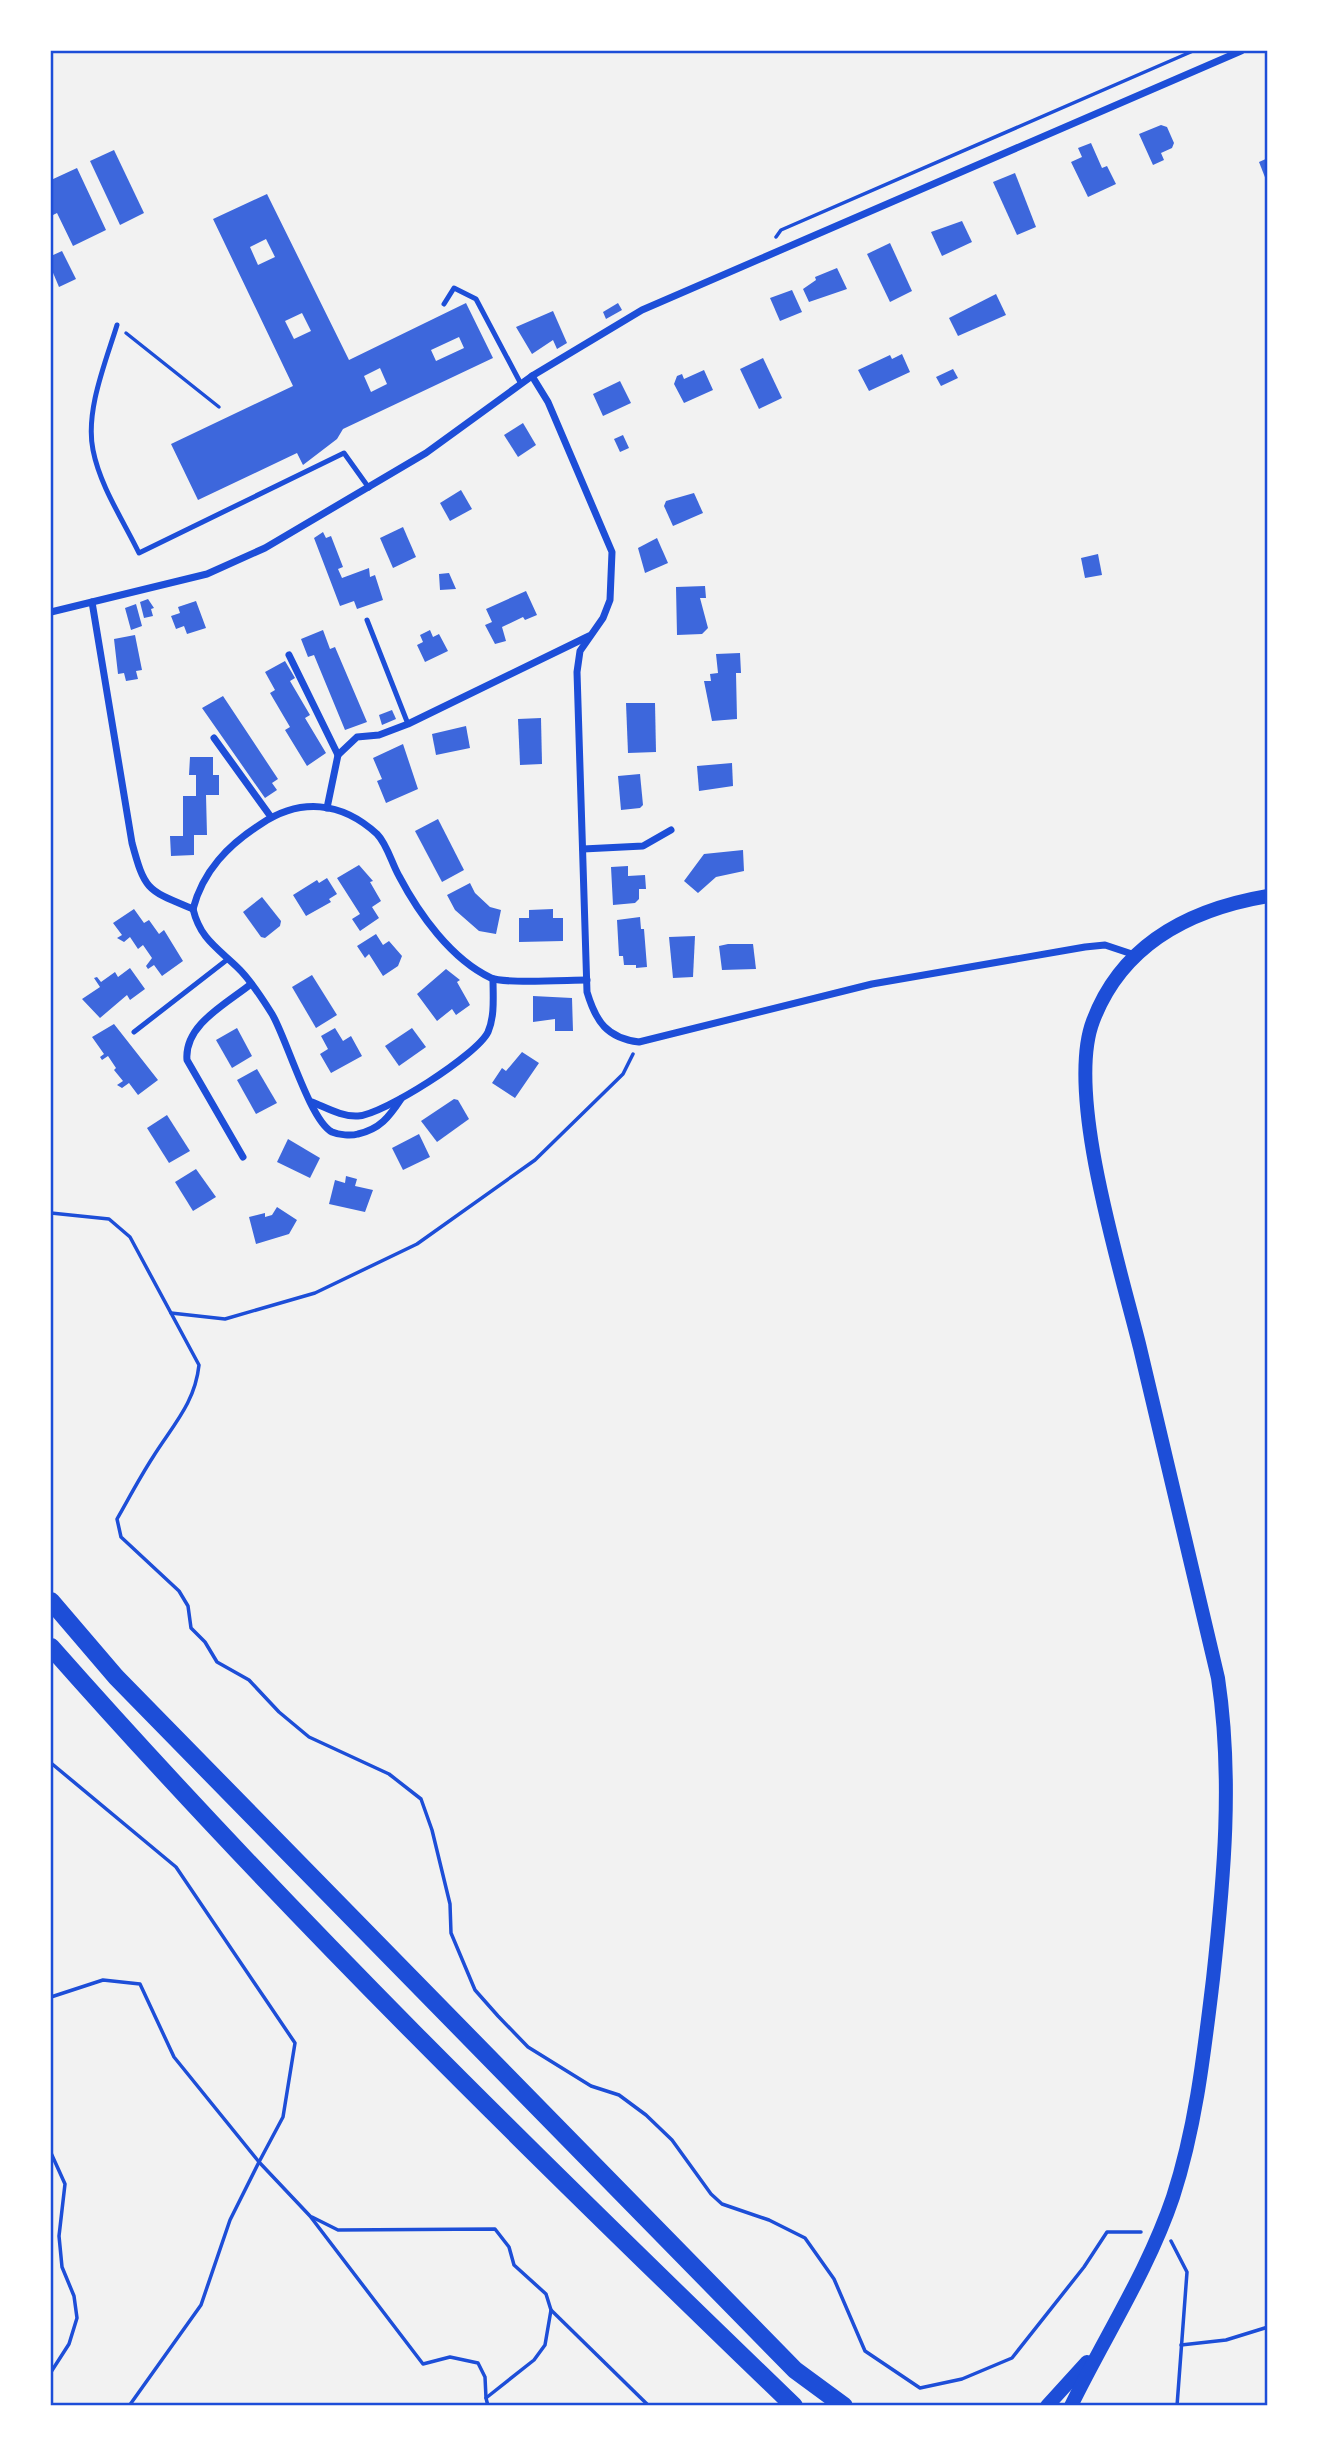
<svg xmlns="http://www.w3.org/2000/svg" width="1319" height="2457" font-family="Karla,sans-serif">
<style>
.building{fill:#3d67dc;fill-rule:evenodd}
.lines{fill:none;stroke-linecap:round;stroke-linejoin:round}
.path{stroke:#1d4ed8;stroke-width:3.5}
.service{stroke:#1d4ed8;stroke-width:5}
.minor{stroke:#1d4ed8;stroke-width:7}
.secondary{stroke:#1d4ed8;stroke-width:14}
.trunk{stroke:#1d4ed8;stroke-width:18}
.neatline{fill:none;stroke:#1d4ed8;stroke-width:2.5}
</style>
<rect width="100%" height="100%" fill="#f2f2f2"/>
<g class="building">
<path d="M1161 125 1167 127 1174 143 1172 148 1161 153 1164 160 1153 165 1139 134Z"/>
<path d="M1091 143 1102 168 1107 166 1116 184 1088 197 1071 162 1082 157 1078 148Z"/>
<path d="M114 150 144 213 120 225 90 161Z"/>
<path d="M1268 158V185L1259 162Z"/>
<path d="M77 168 106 230 73 246 57 213 51 216V180Z"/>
<path d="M1015 173 1036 227 1017 235 993 182Z"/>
<path d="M267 194 349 360 466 303 493 358 343 429 337 439 303 465 297 453 198 500 171 444 293 386 213 219ZM266 239 275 257 258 265 250 247ZM302 313 311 331 294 339 285 321ZM459 337 464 348 436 361 431 350ZM380 368 387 384 371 392 364 376Z"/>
<path d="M962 221 972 242 942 256 931 232Z"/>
<path d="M890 243 912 291 890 302 867 254Z"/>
<path d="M62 251 76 279 59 287 51 268V256Z"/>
<path d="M837 268 847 289 809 302 803 289 816 280 815 277Z"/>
<path d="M792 290 802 312 780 321 770 298Z"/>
<path d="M996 294 1006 315 958 336 949 318Z"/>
<path d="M618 303 622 310 606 319 603 312Z"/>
<path d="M553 311 567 343 557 349 553 340 532 354 516 327Z"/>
<path d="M902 354 910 372 869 391 858 370 890 355 892 359Z"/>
<path d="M763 358 782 398 759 409 740 369Z"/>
<path d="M953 369 958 378 941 386 936 377Z"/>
<path d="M704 370 713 390 684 403 674 384 677 376 682 374 684 379Z"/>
<path d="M620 381 631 403 603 416 593 394Z"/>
<path d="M523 423 536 445 518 457 504 435Z"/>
<path d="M623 435 629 448 620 452 614 439Z"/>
<path d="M461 490 472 509 450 521 440 503Z"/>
<path d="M694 493 703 513 673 526 664 506 666 501Z"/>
<path d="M403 527 416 557 393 568 380 538Z"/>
<path d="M323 532 326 538 331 536 343 567 338 569 342 578 369 568 370 577 375 575 383 600 357 609 354 601 340 606 314 538Z"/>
<path d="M657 538 668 563 645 573 638 548Z"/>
<path d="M1098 554 1102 575 1085 578 1081 558Z"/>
<path d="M449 573 456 589 440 590 439 574Z"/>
<path d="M705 586 706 598H700L708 628 702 634 677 635 676 587Z"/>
<path d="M526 591 537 615 525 620 523 617 502 627 506 641 495 644 485 625 492 622 486 609Z"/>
<path d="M148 599 154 608 151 609 153 616 144 618 140 602Z"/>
<path d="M196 601 206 628 187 634 184 626 176 629 171 616 180 613 178 607Z"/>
<path d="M136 604 142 626 131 630 125 608Z"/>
<path d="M323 630 330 649 335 647 367 722 345 730 314 655 308 657 301 639Z"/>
<path d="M430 630 433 637 439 634 448 651 425 662 417 645 423 642 420 635Z"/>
<path d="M135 635 142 670 136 671 138 679 126 681 124 673 118 674 114 639Z"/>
<path d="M740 653 741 673H736L737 719 712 721 704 681H711L710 674 718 673 716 654Z"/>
<path d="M285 661 295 678 290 681 310 715 305 718 326 753 307 766 285 730 290 727 270 693 275 690 265 672Z"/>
<path d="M223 696 278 779 272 783 277 790 265 798 202 708Z"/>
<path d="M626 703H655L656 752 628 753Z"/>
<path d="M392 710 396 719 382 725 379 715Z"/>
<path d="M541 718 542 764 520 765 518 719Z"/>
<path d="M466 726 470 748 436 755 432 734Z"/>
<path d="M403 744 418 789 386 803 377 781 382 779 373 758Z"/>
<path d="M190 757H213V775H219V795H206L207 835H194V855L171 856 170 836H183V796H196V775H189Z"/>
<path d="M732 763 733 786 699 791 697 766Z"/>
<path d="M640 774 643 805 640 808 621 810 618 776Z"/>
<path d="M438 819 464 870 442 882 415 831Z"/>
<path d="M743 850 744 871 716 877 698 893 684 881 704 854Z"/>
<path d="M359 865 373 881 370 882 381 901 372 907 379 918 360 931 352 919 360 914 337 878Z"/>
<path d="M628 866V876L645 875 646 889H639V899L635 903 613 905 611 867Z"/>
<path d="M327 878 337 894 329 899 331 902 306 916 293 895 317 880 319 883Z"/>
<path d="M470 883 475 893 490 907 501 910 496 934 479 931 455 910 447 895Z"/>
<path d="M262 897 281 921 280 926 265 938 261 937 243 912Z"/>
<path d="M134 909 144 923 149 920 159 934 164 930 183 961 162 976 154 965 148 969 146 966 152 958 143 945 138 949 130 937 124 942 117 938 122 935 113 923Z"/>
<path d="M553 909V918H563V941L519 942V918H529V910Z"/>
<path d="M640 917 641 929H644L647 967 636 968V965H624L623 956H619L617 920Z"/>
<path d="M376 934 383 945 389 941 402 956 398 966 383 976 369 954 365 958 357 946Z"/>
<path d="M695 936 693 977 673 978 669 937Z"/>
<path d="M728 944H753L756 969 722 970 719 946Z"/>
<path d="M130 968 145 989 130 1000 127 995 100 1018 82 999 100 987 94 978 97 977 101 982 115 972 118 977Z"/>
<path d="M446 969 460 980 457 982 470 1005 456 1015 452 1009 437 1021 417 994Z"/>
<path d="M312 975 337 1015 316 1028 292 987Z"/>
<path d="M533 996 572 998 573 1031H555V1019L533 1022Z"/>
<path d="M114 1024 158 1080 138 1095 129 1083 122 1088 117 1085 123 1081 114 1070 116 1068 108 1056 102 1060 100 1057 104 1054 92 1037Z"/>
<path d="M237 1028 252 1056 232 1068 216 1040Z"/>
<path d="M335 1028 343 1041 351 1036 362 1056 331 1073 320 1054 328 1049 321 1036Z"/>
<path d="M412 1028 426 1047 399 1066 385 1046Z"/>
<path d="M522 1052 539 1063 515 1098 492 1083 502 1068 506 1071Z"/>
<path d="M257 1069 277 1103 256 1114 237 1080Z"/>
<path d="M454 1099 458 1100 469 1119 437 1142 421 1121Z"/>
<path d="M167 1115 190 1151 169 1163 147 1128Z"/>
<path d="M419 1134 430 1157 403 1170 392 1148Z"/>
<path d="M288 1139 320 1158 310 1178 277 1162Z"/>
<path d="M196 1169 216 1197 193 1211 175 1182Z"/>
<path d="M346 1176 357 1179 355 1186 373 1190 365 1212 329 1204 335 1180 345 1183Z"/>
<path d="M277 1207 297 1220 289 1234 256 1244 249 1217 265 1213V1217L272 1215Z"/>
</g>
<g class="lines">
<g class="path">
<path d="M776 237 781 230 1193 51"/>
<path d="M126 333 219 407"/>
<path d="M51 1213 109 1219 130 1237 199 1365C195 1403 173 1425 153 1457 140 1477 129 1498 117 1519L121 1537 179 1591 188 1606 191 1628 205 1642 217 1662 249 1680 279 1712 309 1737 389 1774 421 1799 432 1830 450 1904 451 1933 475 1990 498 2016 528 2047 591 2086 619 2095 646 2115 672 2140 711 2194 722 2204 769 2220 805 2238 834 2279 865 2351 920 2388 962 2379 1012 2358 1084 2267 1107 2232H1141"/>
<path d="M171 1313 225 1319 315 1293 417 1244 535 1160 623 1074 633 1054"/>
<path d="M51 1763 176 1867 295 2043 283 2117 259 2162 310 2216 423 2364 450 2357 478 2363 485 2377 486 2398"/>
<path d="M51 1997 103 1980 140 1984 174 2057 259 2162 230 2220 201 2305 129 2406"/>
<path d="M51 2153 65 2184 59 2236 62 2267 74 2296 77 2318 69 2344 51 2372"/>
<path d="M312 2217 338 2230 495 2229 509 2247 514 2265 546 2294 551 2310 545 2345 534 2360 486 2398 488 2406"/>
<path d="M1171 2241 1187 2272 1177 2406"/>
<path d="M551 2310 649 2406"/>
<path d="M1181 2345 1226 2340 1268 2327"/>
</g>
<g class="service">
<path d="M444 304 454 288 476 299 521 384"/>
<path d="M117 325C106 361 85 411 93 450 100 486 123 520 139 553L344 453 369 488"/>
<path d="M367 620 408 724"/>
<path d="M134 1032 228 959"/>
</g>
<g class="minor">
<path d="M532 376 548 402 612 552 610 600 603 618 580 651 577 672 587 992C596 1022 607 1038 639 1042L872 984 1085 947 1105 945 1135 955"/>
<path d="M92 602 132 843C145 891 147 890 193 909"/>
<path d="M51 612 207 574 265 548 426 453 532 376 642 310 1241 51"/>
<path d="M289 655 338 755 327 808"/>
<path d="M214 738 271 817"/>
<path d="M338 755 357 737 379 735 408 724 589 636"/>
<path d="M583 849 643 846 671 830"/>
<path d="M193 909C203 871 228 845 261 824 300 798 341 801 377 834 387 844 392 864 399 876 419 914 451 959 491 978 504 984 568 980 587 980"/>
<path d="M193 909C200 938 216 947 237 967 250 979 262 998 272 1014 286 1037 310 1121 332 1132 339 1135 351 1136 358 1134 380 1129 389 1117 401 1099"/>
<path d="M312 1102C327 1108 342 1117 358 1116 384 1114 477 1055 488 1032 495 1016 493 996 493 979"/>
<path d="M243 1157 187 1060C184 1025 226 1004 251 984"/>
</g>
<g class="secondary">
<path d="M1047 2406 1087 2362"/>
<path d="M1071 2406C1105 2336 1148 2271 1173 2197 1196 2126 1204 2053 1213 1979 1224 1878 1233 1778 1218 1678 1192 1568 1166 1458 1140 1348 1121 1270 1065 1094 1093 1021 1122 944 1191 909 1268 896"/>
</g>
<g class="trunk">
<path d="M51 1601 116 1677 795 2370 844 2406"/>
<path d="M51 1647C286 1913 539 2160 794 2406"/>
</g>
</g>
<rect width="1319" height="2457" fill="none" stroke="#ffffff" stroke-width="105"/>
<rect x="52" y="52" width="1214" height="2352" class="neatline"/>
</svg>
